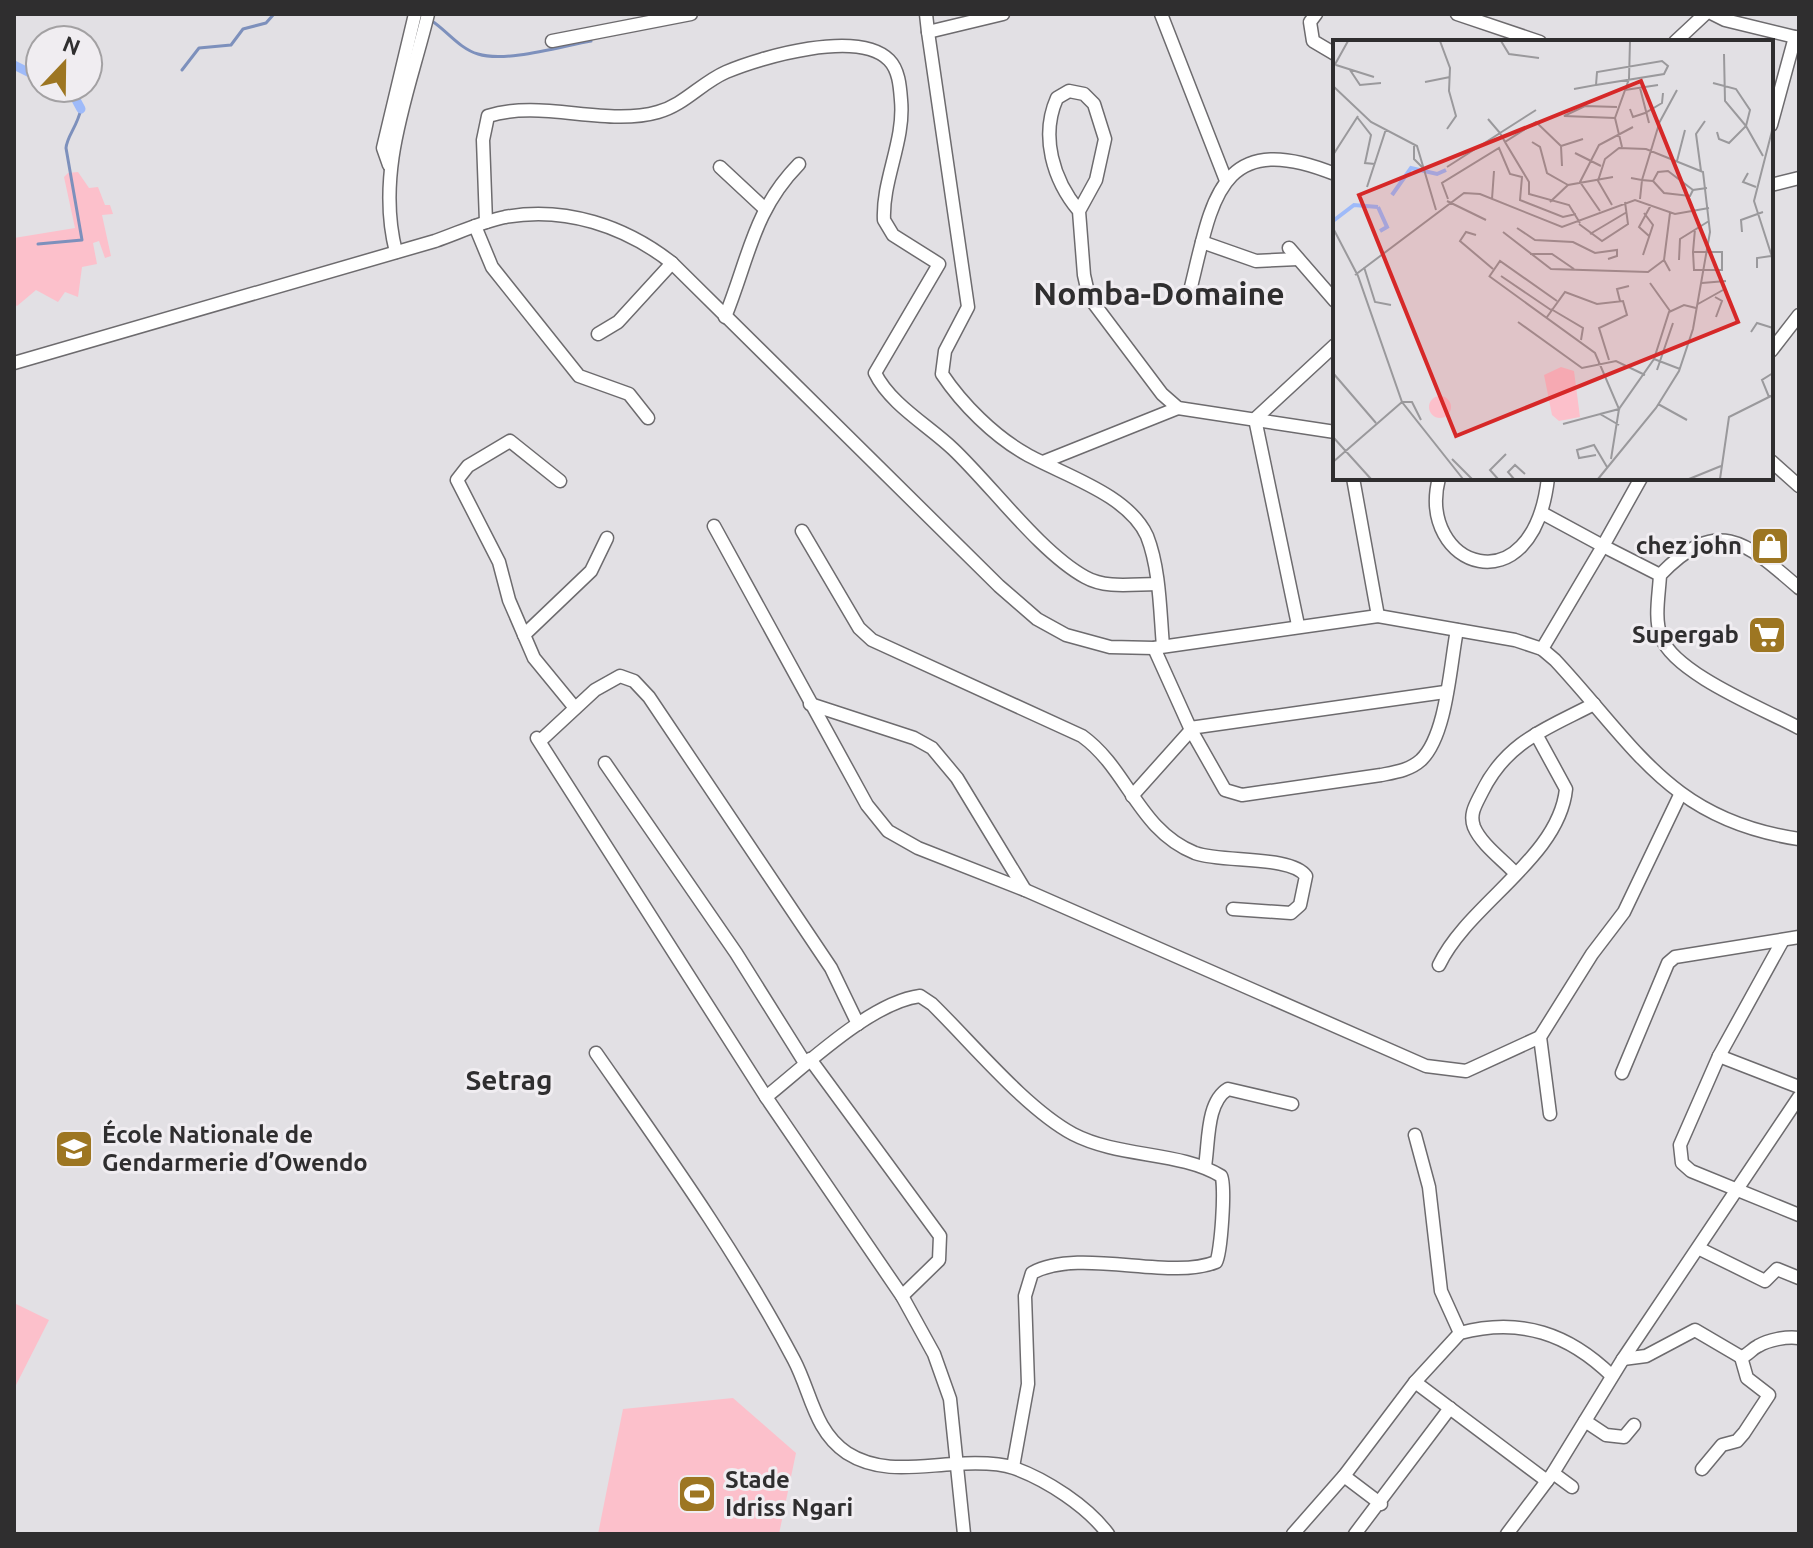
<svg xmlns="http://www.w3.org/2000/svg" width="1813" height="1548" font-family="Ubuntu,sans-serif">
<style>
.green{fill:#fcc0cb}
.lines{fill:none;stroke-linecap:round;stroke-linejoin:round}
.stream{stroke:#7d90bc;stroke-width:3}
.canal{stroke:#9ebaf9;stroke-width:9}
.minor-casing{stroke:#6d6b6e;stroke-width:15}
.minor{stroke:#fff;stroke-width:12}
.labels{text-anchor:middle;stroke-width:6;stroke-linejoin:round;paint-order:stroke}
.poi-label{font-size:24px;font-weight:bold;fill:#2f2e2f;stroke:#f0edf1;text-anchor:end}
.quarter-label{font-size:28px;font-weight:bold;fill:#2f2e2f;stroke:#f0edf1}
.district-label{font-size:32px;font-weight:bold;fill:#2f2e2f;stroke:#f0edf1}
.inset-river{fill:none;stroke:#9ebaf9;stroke-width:4}
.inset-road{fill:none;stroke:#9a999c;stroke-width:2}
.view{fill:#d62828;fill-opacity:0.15;stroke:#d62828;stroke-width:4}
.inset-edge{fill:none;stroke:#2f2e2f;stroke-width:4}
</style>
<rect width="100%" height="100%" fill="#e2e0e4"/>
<g class="green">
<path d="M78 172 89 188 98 187 105 205H110L113 214 102 215 111 256 105 258 99 241 93 243 97 264 82 267 78 297 65 292 58 302 36 290 17 306 14 304V238L75 228 64 177 68 173Z"/>
<path d="M14 1303 49 1320 14 1389Z"/>
<path d="M733 1398 796 1453 779 1534H598L623 1409Z"/>
</g>
<g class="lines">
<g class="stream">
<path d="M432 21C447 31 460 49 478 54 506 63 562 46 591 41"/>
<path d="M182 70 199 48 231 45 243 29 266 23 274 14"/>
<path d="M38 244 82 240 66 148C67 136 77 127 81 109"/>
</g>
<g class="canal">
<path d="M14 65 40 78"/>
<path d="M63 88 74 96 81 109"/>
</g>
<g class="minor-casing">
<g id="minor">
<path d="M926 14 928 32"/>
<path d="M1003 14 928 32 968 307 945 351 942 374C962 404 994 436 1026 454 1063 475 1128 494 1147 536 1160 569 1160 612 1163 646"/>
<path d="M1161 14 1225 178"/>
<path d="M1316 14 1310 22 1313 41 1335 54"/>
<path d="M1457 14 1540 42"/>
<path d="M1713 14 1725 20 1799 38"/>
<path d="M552 41 691 14"/>
<path d="M1675 42 1705 14"/>
<path d="M1771 125 1795 37"/>
<path d="M389 165 383 148 415 14"/>
<path d="M720 167 764 208"/>
<path d="M1771 185 1799 178"/>
<path d="M1079 211C1053 180 1040 136 1057 98L1069 91 1084 94 1094 104 1105 139 1096 180 1079 211 1084 275 1089 297 1162 394 1178 408 1335 432"/>
<path d="M486 222 483 140 488 116C541 99 606 127 658 112 684 105 701 83 726 72 761 57 858 29 889 60 899 70 900 87 901 100 905 141 882 180 884 220L893 235 939 264 875 373C890 404 929 426 953 449 992 486 1040 552 1085 577 1106 589 1133 584 1157 584"/>
<path d="M475 226 492 267 579 376 629 394 648 418"/>
<path d="M1202 242 1256 261 1298 259"/>
<path d="M1289 248 1335 301"/>
<path d="M396 252C375 171 409 92 428 14"/>
<path d="M1189 295C1212 204 1216 126 1335 174"/>
<path d="M725 317C749 258 753 211 799 164"/>
<path d="M598 334 618 322 672 263"/>
<path d="M1771 351 1799 315"/>
<path d="M14 363 435 241C458 233 481 222 505 217 565 206 625 226 672 263L999 586 1037 619 1066 635 1110 647 1154 648 1378 616 1515 640 1542 649 1555 660C1636 747 1670 820 1799 839"/>
<path d="M1771 461 1799 486"/>
<path d="M1043 462 1178 408"/>
<path d="M1353 478 1378 616"/>
<path d="M1439 478C1416 567 1533 610 1548 478"/>
<path d="M1641 478 1603 546 1660 575"/>
<path d="M560 481 510 441 468 466 457 480 499 562 509 600 534 658 575 708"/>
<path d="M1542 513 1603 546 1542 649"/>
<path d="M714 526 867 805 888 831 918 848 1025 890 1426 1066 1466 1071 1540 1037"/>
<path d="M802 531 859 628 872 640 1082 736C1128 769 1138 830 1195 853 1222 863 1291 855 1306 876L1300 905 1291 913 1233 909"/>
<path d="M1799 588C1745 541 1717 516 1660 575 1659 595 1654 618 1661 637 1675 674 1764 709 1799 728"/>
<path d="M1298 625 1255 419 1335 345"/>
<path d="M524 635 591 571 607 538"/>
<path d="M1154 648 1191 730 1225 790 1242 795 1381 775C1396 772 1410 770 1421 760 1447 735 1450 665 1457 630"/>
<path d="M810 704 914 738 932 748 957 778 1025 890"/>
<path d="M1190 728 1445 692"/>
<path d="M537 738 766 1097 902 1296 934 1354 950 1399 964 1534"/>
<path d="M540 741 595 690 620 676 634 681 649 697 831 968 858 1024"/>
<path d="M605 763 736 953 805 1063"/>
<path d="M1132 796 1191 730"/>
<path d="M1515 873C1503 860 1481 844 1474 827 1469 814 1476 804 1482 792 1507 741 1546 729 1594 704"/>
<path d="M1783 940 1719 1056 1680 1145 1682 1163 1691 1171 1799 1215"/>
<path d="M1439 965C1468 904 1559 858 1566 789L1536 734"/>
<path d="M596 1053C665 1152 737 1252 794 1360 811 1392 814 1431 847 1453 880 1474 917 1466 954 1464 971 1463 997 1462 1014 1468 1047 1480 1087 1506 1108 1534"/>
<path d="M1719 1056 1799 1087"/>
<path d="M810 1059 940 1236 939 1260 902 1296"/>
<path d="M1622 1073 1668 963 1675 957 1799 937"/>
<path d="M766 1097C805 1066 871 1002 920 996L932 1004C972 1043 1025 1108 1073 1134 1119 1158 1180 1151 1221 1176 1226 1183 1221 1254 1216 1262 1169 1281 1080 1247 1032 1273L1025 1296 1028 1384 1013 1467"/>
<path d="M1550 1114 1540 1037 1592 954 1624 912 1680 795"/>
<path d="M1415 1135 1429 1187 1441 1291 1460 1333"/>
<path d="M1205 1166C1209 1143 1206 1102 1228 1089L1292 1104"/>
<path d="M1700 1249 1765 1281 1777 1269 1799 1278"/>
<path d="M1623 1359 1646 1356 1695 1330 1741 1357C1749 1355 1750 1350 1758 1346 1768 1340 1787 1336 1799 1338"/>
<path d="M1415 1382 1547 1481"/>
<path d="M1585 1421 1606 1435 1624 1437 1634 1425"/>
<path d="M1702 1469 1722 1445 1737 1441 1744 1433 1769 1395 1747 1378 1741 1357"/>
<path d="M1553 1473 1572 1487"/>
<path d="M1344 1476 1381 1504"/>
<path d="M1293 1534 1344 1476 1415 1382 1460 1333C1521 1317 1569 1334 1612 1376"/>
<path d="M1355 1534 1450 1408"/>
<path d="M1507 1534 1553 1473 1623 1359 1799 1097"/>
</g>
</g>
<use href="#minor" class="minor"/>
</g>
<defs>
<g id="shop-square" transform="scale(2)"><rect x="-9" y="-9" width="18" height="18" rx="4" fill="#9d7622" stroke="#f0edf1"/><path d="M-5-2.5h2.3a2.7 3.5 0 0 1 5.4 0H5L5.5 6h-11ZM-1.5-2.5h3a1.5 2.3 0 0 0-3 0Z" fill="#fff"/></g>
<g id="supermarket-square" transform="scale(2)"><rect x="-9" y="-9" width="18" height="18" rx="4" fill="#9d7622" stroke="#f0edf1"/><path d="M-6-5.5h2.5l.6 2H6L4.5 2H-2.5L-4.4-4H-6ZM-1.5 3.2a1.3 1.3 0 1 0 .1 0ZM3 3.2a1.3 1.3 0 1 0 .1 0Z" fill="#fff"/></g>
<g id="school-square" transform="scale(2)"><rect x="-9" y="-9" width="18" height="18" rx="4" fill="#9d7622" stroke="#f0edf1"/><path d="M0-5L7-2L0 1L-7-2ZM-4 1L0 2.5L4 1V4Q0 6-4 4Z" fill="#fff"/></g>
<g id="stadium-square" transform="scale(2)"><rect x="-9" y="-9" width="18" height="18" rx="4" fill="#9d7622" stroke="#f0edf1"/><path d="M0-5a6.5 5 0 1 0 0 10a6.5 5 0 1 0 0-10ZM-3.5-1.8h7v3.6h-7Z" fill="#fff"/></g>
</defs>
<g fill-rule="evenodd">
<use href="#shop-square" x="1770" y="546"/>
<use href="#supermarket-square" x="1767" y="635"/>
<use href="#school-square" x="74" y="1149"/>
<use href="#stadium-square" x="697" y="1494"/>
</g>
<g class="labels">
<g class="poi-label">
<text x="1742" y="554">chez john</text>
<text x="1739" y="643">Supergab</text>
<text x="102" y="1143" text-anchor="start">École Nationale de<tspan x="102" dy="28">Gendarmerie d’Owendo</tspan></text>
<text x="725" y="1488" text-anchor="start">Stade<tspan x="725" dy="28">Idriss Ngari</tspan></text>
</g>
<g class="quarter-label">
<text x="509" y="1090">Setrag</text>
</g>
<g class="district-label">
<text x="1159" y="305">Nomba-Domaine</text>
</g>
</g>
<g transform="translate(1333 40)">
<rect width="440" height="440" fill="#e2e0e4"/>
<path d="M228 327 241 331 247 377 226 381 219 375 211 335ZM96 367a11 11 0 1 1 22 0a11 11 0 1 1-22 0Z" fill="#fcc0cb"/>
<path class="inset-river" d="M59 155 78 128 104 134 113 130M45 167 54 187 47 191M0 181 21 165 45 167"/>
<path class="inset-road" d="M107 1 117 28 116 51 123 76 114 89M168 1 176 14 206 18M3 25 41 37M0 28 15 1M17 30 27 45 48 43M92 42 117 37M380 43 403 49 417 70 413 86 430 116M0 46 38 82 84 106 103 170M307 48 316 83M241 49 263 45 264 32 329 21 335 26 331 34 263 45M292 50 325 45M297 69 300 77 312 73 329 63 330 53M24 77 38 95 32 123 42 124M282 78 231 76 252 66 284 67M325 85 344 50M440 87 421 161 440 220M384 92 386 99 396 103 413 86 392 61 391 14M172 102 167 93 203 70M199 102 207 107 214 133 235 145M81 106V119L91 129M228 106 203 82 172 102 196 142V154L236 165 247 183M289 107 282 78 296 39 297 1M242 113 268 126M0 115 25 76M344 121 352 90M229 126 228 106 250 99M114 127 167 93 155 79M368 131 363 94 372 81M415 133 410 142 423 147M298 138 309 140 307 159M320 141 309 140 326 84M34 147 53 89M360 150 335 131 325 132 320 141 331 153 357 156 360 150 374 148M115 159 109 143 166 108 177 134 189 137 187 160 230 177 243 174M159 159 161 131M114 161 153 180M217 162 235 145 280 137M267 171 247 142 266 105 300 87M246 184 269 201 295 184 292 162M0 188 25 236 69 362 130 439M184 188 202 200 240 202 262 213 284 210V216L275 219M170 192 218 229 315 232 331 220M409 192 408 180 430 172M257 194 294 172M143 195 133 192 127 201 160 229M316 196 306 187 318 165M360 212H389V230H361L360 212 362 189M197 214H219L241 229M310 215 320 185 311 173M346 220 347 199 376 181M31 227 42 262 58 265M424 228V218L438 216M337 231 331 220 337 173M22 235 131 153 147 154 229 187 302 160 342 174 376 168M156 236 262 313 286 369 267 374M168 236 218 270M156 237 167 221 224 261M317 243 337 271M369 243 393 241M382 257 389 261 383 277M287 261 284 249 296 246M365 264 390 250M218 269 250 288 248 300M214 277 232 252 264 264 290 261 294 275 266 288 276 320M185 282 249 328 283 321 312 335M418 292 424 283 440 288M321 319 347 329M324 330 340 283M0 333 43 383M436 357 429 340 440 333M325 364 354 380M230 384 267 374 286 385M0 397 38 439M263 415 246 418 244 410 261 405 274 427M119 419 139 439M278 419 286 369 321 319 336 272 351 265 363 268M0 422 69 362H79L88 380M165 439 157 430 173 414M181 439 175 432 182 425 192 434M265 439 323 368 346 331 360 289 377 192 370 132 313 109 286 108 272 119 265 141 279 165M356 439 388 426M387 439 396 377 440 355"/>
<path class="view" d="M308 41 405 282 123 396 26 155Z"/>
<rect width="440" height="440" class="inset-edge"/>
</g>
<rect width="1813" height="1548" fill="none" stroke="#2f2e2f" stroke-width="32"/>
<g transform="translate(64 64) rotate(22)"><circle r="38" fill="#f0edf1" stroke="#a3a1a3" stroke-width="2"/>
<path d="M0-6L14 30L0 20L-14 30Z" fill="#9d7622"/>
<text y="-12" font-size="22" font-weight="bold" text-anchor="middle" fill="#2f2e2f">N</text>
</g>
</svg>
